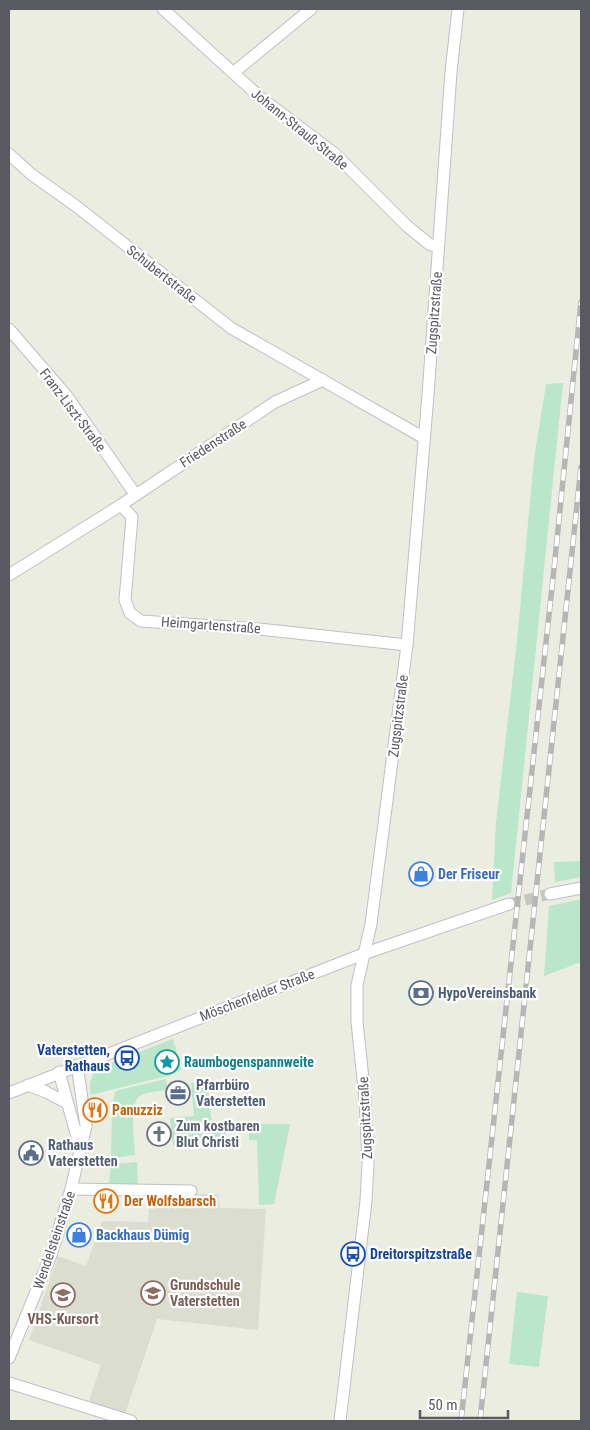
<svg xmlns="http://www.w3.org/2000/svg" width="590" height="1430" font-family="'Roboto Condensed',sans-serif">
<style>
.education{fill:#dbddcf}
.green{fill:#bae6ca}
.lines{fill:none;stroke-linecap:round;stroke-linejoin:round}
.minor-tunnel{stroke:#c6c8c0;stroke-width:11;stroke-dasharray:11 5.5;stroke-linecap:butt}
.minor-casing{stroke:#bfbfc8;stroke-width:13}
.minor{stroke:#fff;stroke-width:11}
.rail-casing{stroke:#b6b6b7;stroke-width:5.5}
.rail{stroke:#fff;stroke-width:4;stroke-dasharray:11;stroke-linecap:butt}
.labels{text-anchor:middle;stroke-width:4.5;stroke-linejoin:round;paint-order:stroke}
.street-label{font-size:14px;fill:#595962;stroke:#fff}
.shop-label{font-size:14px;font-weight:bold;fill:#366cbe;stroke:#fff;text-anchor:start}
.service-label{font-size:14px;font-weight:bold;fill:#4e5e75;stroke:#fff;text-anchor:start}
.transit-label{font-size:14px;font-weight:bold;fill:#164399;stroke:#fff;text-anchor:end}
.culture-label{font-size:14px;font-weight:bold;fill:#0d838f;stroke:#fff;text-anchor:start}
.food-label{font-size:14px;font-weight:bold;fill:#c56008;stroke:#fff;text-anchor:start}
.worship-label{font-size:14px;font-weight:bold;fill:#5b616d;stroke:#fff;text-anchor:start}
.education-label{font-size:14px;font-weight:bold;fill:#785e54;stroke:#fff;text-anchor:start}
</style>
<rect width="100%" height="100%" fill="#ebede0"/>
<path class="education" d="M150 1194H218L220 1208 266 1209 258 1330 157 1319 125 1414 89 1401 101 1365 29 1340 58 1256 86 1266 102 1221 148 1222Z"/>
<g class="green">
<path d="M563 383 511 893 492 900 496 822 517 641 534 459 546 384Z"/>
<path d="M581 861V877L555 882 554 862Z"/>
<path d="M581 899V962L544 976 549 906Z"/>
<path d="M173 1039 177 1053 173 1054 176 1064 179 1063 181 1070 171 1075 90 1095V1083L94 1071 105 1065Z"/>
<path d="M166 1079 168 1090C159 1091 148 1092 141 1095 128 1101 135 1142 135 1155L111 1158 112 1104 115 1092 119 1090Z"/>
<path d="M207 1081 213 1133 216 1132V1124H290L274 1204 259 1205 257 1140H249V1127H226V1141H222V1147H216V1138H207L206 1133H202V1138L193 1139V1145L173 1146 170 1118 194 1116 191 1083Z"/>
<path d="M137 1162 138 1186H109L111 1164Z"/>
<path d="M517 1292 548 1296 539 1367 509 1364Z"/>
</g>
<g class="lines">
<path class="minor-tunnel" d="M509 904 550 894"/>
<g class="minor-casing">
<g id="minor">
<path d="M163 9 261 98 335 154 407 226 429 244 438 247"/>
<path d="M233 73 311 9"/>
<path d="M9 154 31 174 76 206 231 328 424 438"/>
<path d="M9 329 66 395 135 494"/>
<path d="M121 505 132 517 125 600 130 613 141 621 259 629 407 645"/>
<path d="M9 575 121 505 275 402 323 380"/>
<path d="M550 894 581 888"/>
<path d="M59 1072 79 1144"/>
<path d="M28 1085 46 1092 67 1103"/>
<path d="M9 1093 363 954 509 904"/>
<path d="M71 1189 191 1191"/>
<path d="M9 1358 51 1255 71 1189 86 1126 77 1065"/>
<path d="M9 1383 131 1421"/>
<path d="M340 1421 366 1201 368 1163 365 1098 357 1022V985L371 924 407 645 428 395 451 72 458 9"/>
</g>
</g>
<use href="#minor" class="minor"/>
<g class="rail-casing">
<g id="rail">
<path d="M461 1421 554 569 581 302"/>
<path d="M480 1421 581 467"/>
</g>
</g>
<use href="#rail" class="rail"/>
</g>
<defs>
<g id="shop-ring" transform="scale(1.25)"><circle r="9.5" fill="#fff" stroke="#3f7fe0" stroke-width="1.5"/><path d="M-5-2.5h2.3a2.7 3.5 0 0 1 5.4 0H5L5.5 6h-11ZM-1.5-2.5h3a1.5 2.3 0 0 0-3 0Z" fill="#3f7fe0"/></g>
<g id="bank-ring" transform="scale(1.25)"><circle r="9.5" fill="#fff" stroke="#5c6f8a" stroke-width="1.5"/><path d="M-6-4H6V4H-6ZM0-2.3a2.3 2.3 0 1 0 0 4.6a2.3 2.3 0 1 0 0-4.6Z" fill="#5c6f8a"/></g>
<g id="bus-ring" transform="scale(1.25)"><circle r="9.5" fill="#fff" stroke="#1a4fb4" stroke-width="1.5"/><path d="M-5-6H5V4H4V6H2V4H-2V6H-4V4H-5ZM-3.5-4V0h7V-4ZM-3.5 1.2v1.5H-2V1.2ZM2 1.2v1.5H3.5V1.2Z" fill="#1a4fb4"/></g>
<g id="sight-ring" transform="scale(1.25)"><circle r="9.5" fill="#fff" stroke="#0f9aa8" stroke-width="1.5"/><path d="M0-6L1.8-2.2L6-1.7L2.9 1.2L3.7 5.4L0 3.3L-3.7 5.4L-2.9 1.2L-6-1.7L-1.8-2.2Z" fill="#0f9aa8"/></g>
<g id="office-ring" transform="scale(1.25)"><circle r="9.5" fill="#fff" stroke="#5c6f8a" stroke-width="1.5"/><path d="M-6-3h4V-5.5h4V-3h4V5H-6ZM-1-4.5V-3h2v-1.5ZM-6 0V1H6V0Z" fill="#5c6f8a"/></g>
<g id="restaurant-ring" transform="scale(1.25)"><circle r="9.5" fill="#fff" stroke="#e8710a" stroke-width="1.5"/><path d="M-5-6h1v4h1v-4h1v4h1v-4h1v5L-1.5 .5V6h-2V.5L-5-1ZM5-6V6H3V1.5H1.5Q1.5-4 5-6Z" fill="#e8710a"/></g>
<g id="church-ring" transform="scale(1.25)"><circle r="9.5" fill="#fff" stroke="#6b7280" stroke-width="1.5"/><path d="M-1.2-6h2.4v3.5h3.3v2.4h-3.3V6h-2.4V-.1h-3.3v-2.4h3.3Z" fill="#6b7280"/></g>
<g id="civic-ring" transform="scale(1.25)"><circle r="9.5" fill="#fff" stroke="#5c6f8a" stroke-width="1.5"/><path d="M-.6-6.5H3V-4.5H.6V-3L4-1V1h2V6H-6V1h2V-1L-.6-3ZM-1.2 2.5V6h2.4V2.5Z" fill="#5c6f8a"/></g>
<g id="school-ring" transform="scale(1.25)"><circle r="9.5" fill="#fff" stroke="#8d6e63" stroke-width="1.5"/><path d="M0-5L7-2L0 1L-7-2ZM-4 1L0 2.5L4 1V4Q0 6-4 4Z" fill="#8d6e63"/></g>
</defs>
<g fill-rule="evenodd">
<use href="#shop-ring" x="421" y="874"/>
<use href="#bank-ring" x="421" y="993"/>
<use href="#bus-ring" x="127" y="1058"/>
<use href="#sight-ring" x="167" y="1062"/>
<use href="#office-ring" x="178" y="1093"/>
<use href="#restaurant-ring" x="95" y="1110"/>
<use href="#church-ring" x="159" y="1134"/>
<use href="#civic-ring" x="31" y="1153"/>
<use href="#restaurant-ring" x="106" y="1201"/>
<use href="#shop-ring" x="79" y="1235"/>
<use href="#bus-ring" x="353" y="1254"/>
<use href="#school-ring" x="153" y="1293"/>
<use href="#school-ring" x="63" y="1295"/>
</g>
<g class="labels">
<g class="street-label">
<text transform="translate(300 129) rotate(39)" y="5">Johann-Strauß-Straße</text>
<text transform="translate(162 274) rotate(38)" y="5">Schubertstraße</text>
<text transform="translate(434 313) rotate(-86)" y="5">Zugspitzstraße</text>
<text transform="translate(73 410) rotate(53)" y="5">Franz-Liszt-Straße</text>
<text transform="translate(213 443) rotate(-33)" y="5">Friedenstraße</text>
<text transform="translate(211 625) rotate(4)" y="5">Heimgartenstraße</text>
<text transform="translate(398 716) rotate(-83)" y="5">Zugspitzstraße</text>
<text transform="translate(257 995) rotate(-21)" y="5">Möschenfelder Straße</text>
<text transform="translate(365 1118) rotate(-93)" y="5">Zugspitzstraße</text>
<text transform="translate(54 1240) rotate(-71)" y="5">Wendelsteinstraße</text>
</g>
<g class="shop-label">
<text x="438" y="879">Der Friseur</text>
<text x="96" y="1240">Backhaus Dümig</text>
</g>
<g class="service-label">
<text x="438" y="998">HypoVereinsbank</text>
<text x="196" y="1090">Pfarrbüro<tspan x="196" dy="16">Vaterstetten</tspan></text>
<text x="48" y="1150">Rathaus<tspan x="48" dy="16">Vaterstetten</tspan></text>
</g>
<g class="transit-label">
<text x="110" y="1055">Vaterstetten,<tspan x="110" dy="16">Rathaus</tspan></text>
<text x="370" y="1259" text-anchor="start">Dreitorspitzstraße</text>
</g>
<g class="culture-label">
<text x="184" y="1067">Raumbogenspannweite</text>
</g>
<g class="food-label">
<text x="112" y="1115">Panuzziz</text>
<text x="124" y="1206">Der Wolfsbarsch</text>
</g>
<g class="worship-label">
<text x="176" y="1131">Zum kostbaren<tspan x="176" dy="16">Blut Christi</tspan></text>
</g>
<g class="education-label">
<text x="170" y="1290">Grundschule<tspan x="170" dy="16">Vaterstetten</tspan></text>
<text x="63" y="1324" text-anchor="middle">VHS-Kursort</text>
</g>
</g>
<rect width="590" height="1430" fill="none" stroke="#595962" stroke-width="20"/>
<path d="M420 1410v8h88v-8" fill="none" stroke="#595962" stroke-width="2.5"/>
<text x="428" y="1410" font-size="15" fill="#595962" stroke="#ffffff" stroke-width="4" paint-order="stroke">50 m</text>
</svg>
